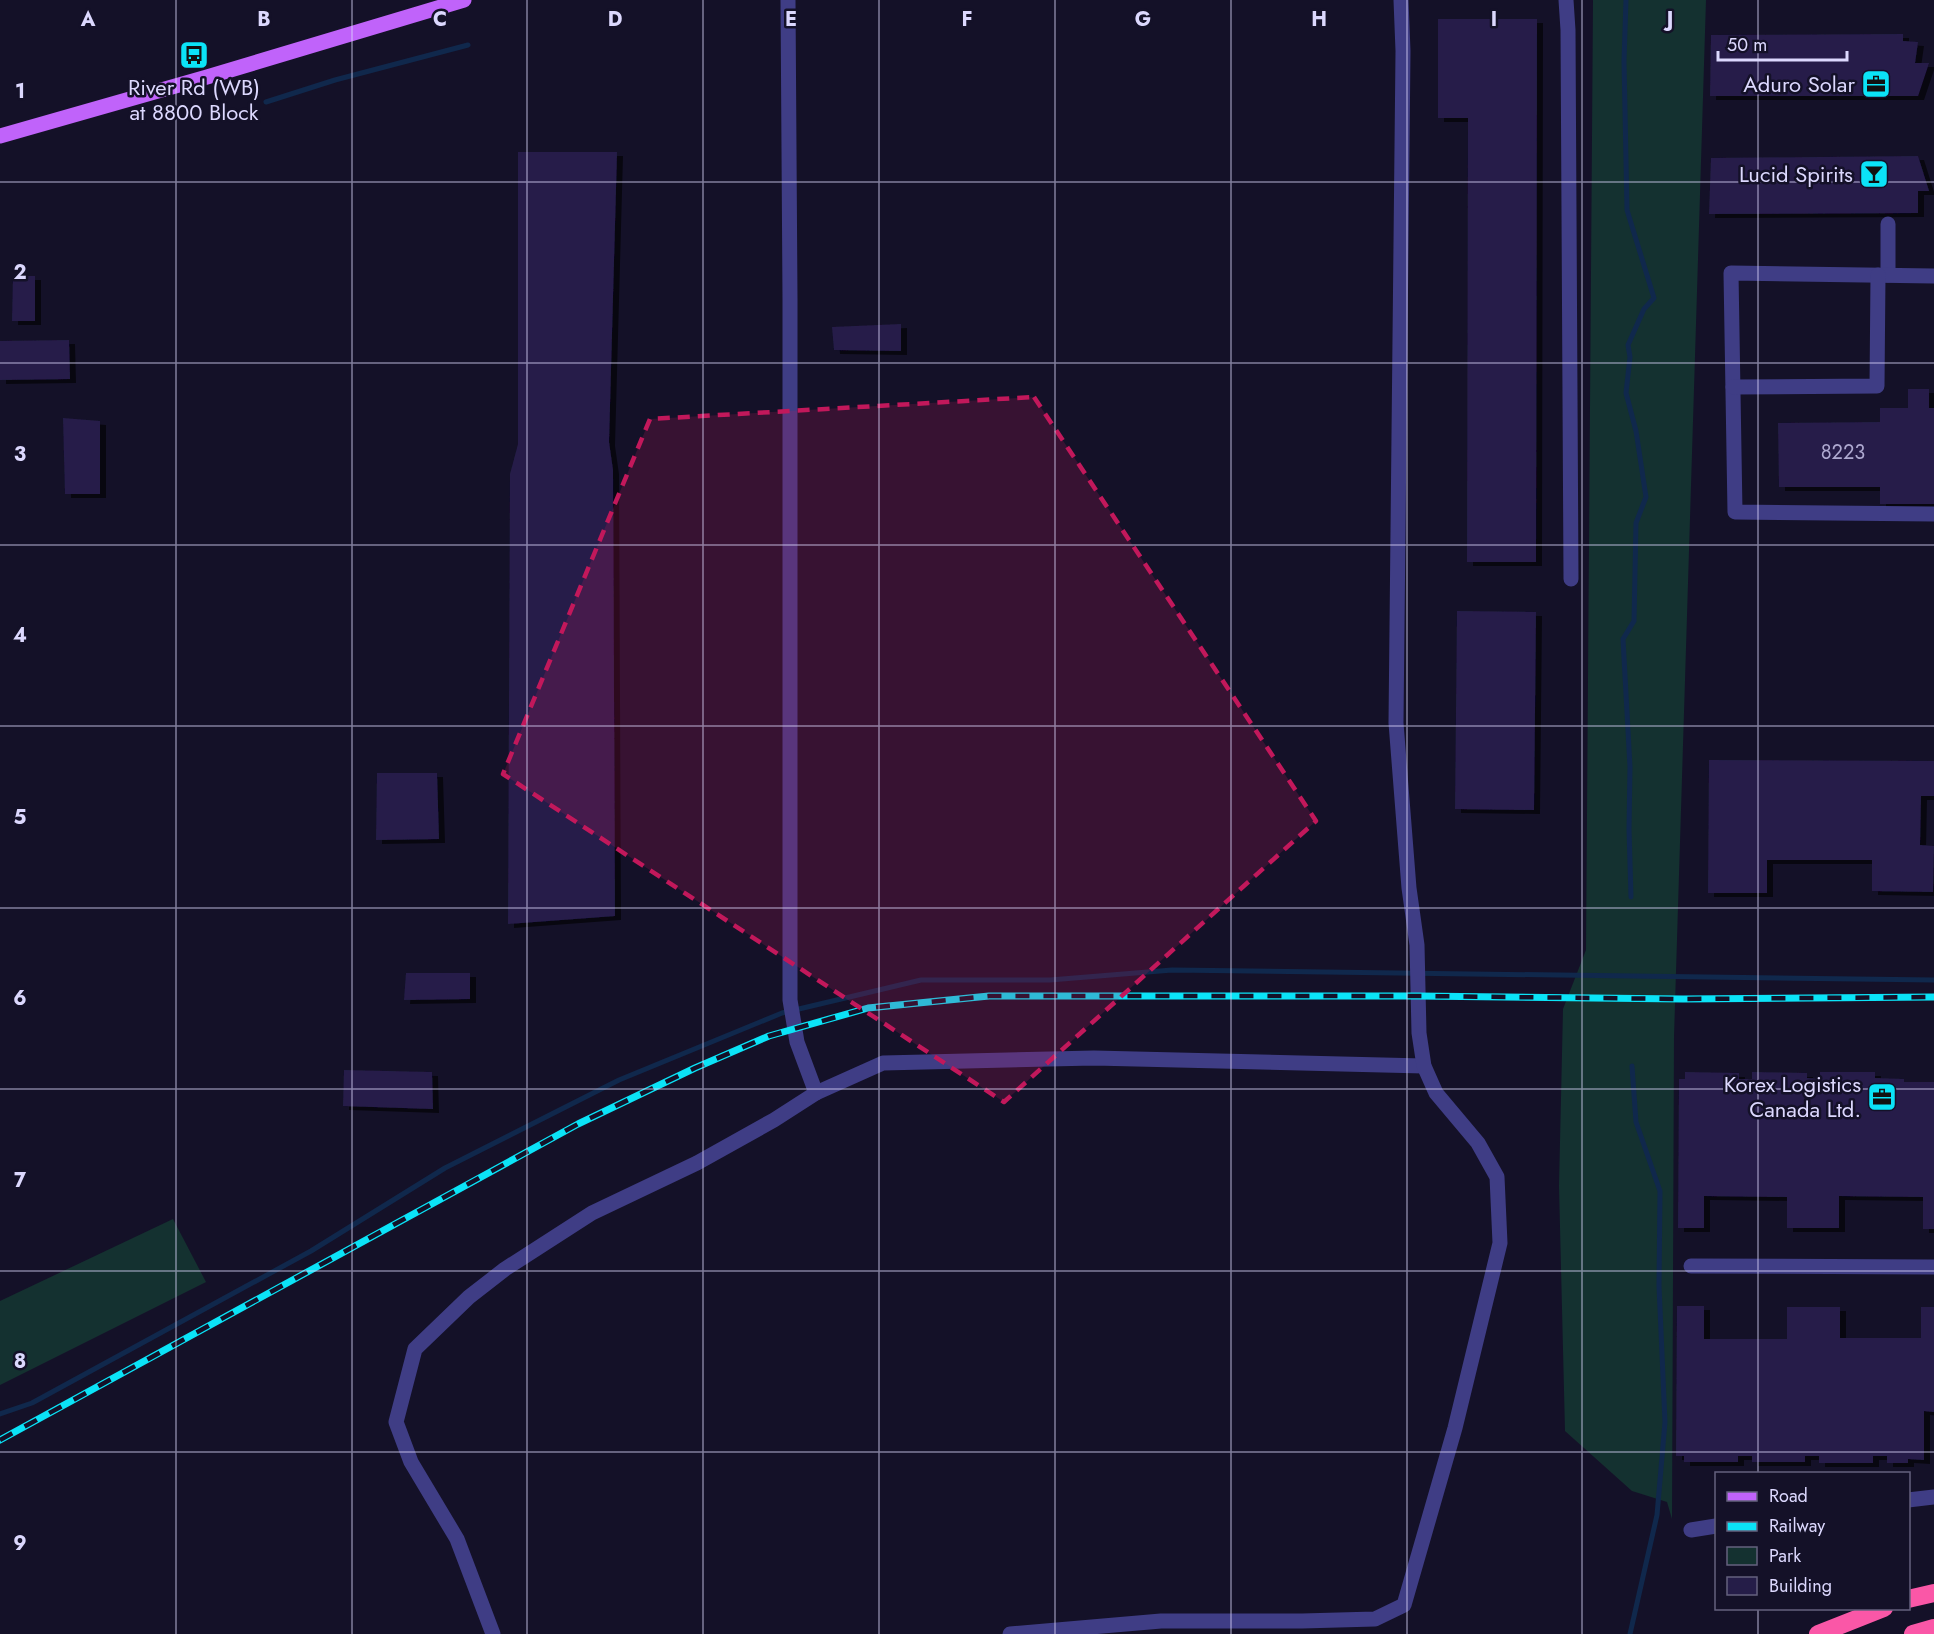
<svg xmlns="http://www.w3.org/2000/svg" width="1934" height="1634" font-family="Jost,sans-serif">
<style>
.green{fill:#143130}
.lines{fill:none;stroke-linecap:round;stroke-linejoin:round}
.stream{stroke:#10284c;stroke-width:5}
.building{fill:#251d48;filter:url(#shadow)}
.minor{stroke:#3f3d85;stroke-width:15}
.major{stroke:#c063fa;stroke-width:15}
.highway{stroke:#fa57a7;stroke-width:18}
.rail-casing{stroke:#0be3f7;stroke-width:7}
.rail{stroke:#141128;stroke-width:4.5;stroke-dasharray:14;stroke-linecap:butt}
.marked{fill:#c2185b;fill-opacity:0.2;stroke:#c2185b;stroke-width:4.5;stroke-dasharray:12 8;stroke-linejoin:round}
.grid{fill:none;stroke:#dcd8fe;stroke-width:1.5;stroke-opacity:0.55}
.labels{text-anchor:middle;stroke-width:5;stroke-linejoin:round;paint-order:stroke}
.number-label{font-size:20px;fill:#aea9d0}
.poi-label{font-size:22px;fill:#dcd8fe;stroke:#141128;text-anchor:end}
.grid-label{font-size:20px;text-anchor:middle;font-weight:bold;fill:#dcd8fe;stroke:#141128;stroke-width:5;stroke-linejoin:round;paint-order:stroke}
</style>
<defs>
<filter id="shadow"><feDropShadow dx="6" dy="4" stdDeviation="0" flood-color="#0009"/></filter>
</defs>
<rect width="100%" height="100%" fill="#141128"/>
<g class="green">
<path d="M1593 0H1706L1674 1037 1672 1519 1667 1502 1632 1491 1565 1431 1559 1186 1563 1009 1586 950Z"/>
<path d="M173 1219 206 1282 0 1385V1301Z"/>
</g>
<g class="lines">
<g class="stream">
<path d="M1626 0 1624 61 1627 210 1654 298 1644 309 1628 345 1630 357 1626 393 1636 431 1646 497 1636 523 1634 621 1623 639 1630 767 1629 829 1631 897"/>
<path d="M266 102 335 80 468 45"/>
<path d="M0 1414 32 1403 311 1251 445 1168 619 1080 782 1013 921 980H1050L1172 970 1934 980"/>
<path d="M1630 1634 1657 1515 1665 1422 1659 1286 1660 1191 1636 1122 1632 1066"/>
</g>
</g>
<g class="building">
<path d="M1438 19H1537L1536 562H1467L1468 118H1438Z"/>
<path d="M1903 34V41L1918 42 1915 63H1929L1918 96H1710L1711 35Z"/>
<path d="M518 152H617L609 442 613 470 615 916 508 924 510 474 518 444Z"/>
<path d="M1918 156 1929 191H1918V213L1709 214 1711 158Z"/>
<path d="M13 276H35V321H12Z"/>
<path d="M901 324V351L834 350 832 327Z"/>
<path d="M69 340 70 379 0 380V341Z"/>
<path d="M1908 389H1929V408H1934V504H1880V487H1779L1778 423 1880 422V408H1908Z"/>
<path d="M63 418 100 421V494H65Z"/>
<path d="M1457 611 1536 612 1534 810 1455 809Z"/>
<path d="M1709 760 1934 761V796H1921L1920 845 1934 846 1933 892 1872 891V860H1767V893H1708Z"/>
<path d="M377 773H437L439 839 376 840Z"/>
<path d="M406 973H470V999L404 1000Z"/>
<path d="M344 1070 432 1072 433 1109 343 1106Z"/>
<path d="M1685 1072 1739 1073V1079H1752V1072L1807 1073V1078L1820 1079V1072H1875V1078L1904 1079V1082H1934V1229H1923V1197L1839 1196V1228H1787V1197L1704 1196V1228H1678L1679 1079H1685Z"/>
<path d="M1677 1306H1704V1339H1787V1307H1840V1338H1921V1307H1934V1412L1924 1411V1460L1908 1459V1463H1887V1456H1873V1463H1819V1456H1805V1462H1752V1456H1738V1462H1684V1456H1676Z"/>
</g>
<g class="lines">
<g class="minor">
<path d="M1566 0 1568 30 1571 579"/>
<path d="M1888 224V275"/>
<path d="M1934 276 1731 273 1735 512 1934 514"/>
<path d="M1733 387 1877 386 1878 275"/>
<path d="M816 1093 883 1063 1094 1058 1424 1066"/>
<path d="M1691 1266 1934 1267"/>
<path d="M1908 1500 1934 1497"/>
<path d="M1691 1530 1716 1526"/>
<path d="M493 1634 457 1539 411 1462 396 1422 415 1349 469 1297 505 1269 592 1213 697 1163 774 1120 816 1093 797 1042 790 1000V299L788 0"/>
<path d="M1010 1634 1161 1621H1302L1375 1619 1404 1605 1455 1428 1500 1243 1497 1177 1478 1143 1436 1093 1424 1066 1419 1033 1417 945 1409 888 1396 723 1403 51 1401 0"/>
</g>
<path class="major" d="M0 136 207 77 464 0"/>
<g class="highway">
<path d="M1908 1599 1934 1593"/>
<path d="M1818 1634 1884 1608"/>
<path d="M1913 1634 1934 1628"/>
</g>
<g class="rail-casing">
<path id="rail" d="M0 1440 578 1124 695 1068 769 1036 868 1008 989 996H1418L1683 999 1934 997"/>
</g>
<use href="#rail" class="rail"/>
</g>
<path class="marked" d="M1034 397 1316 821 1004 1102 503 774 650 419Z"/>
<path class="grid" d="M176 0V1634M352 0V1634M527 0V1634M703 0V1634M879 0V1634M1055 0V1634M1231 0V1634M1407 0V1634M1582 0V1634M1758 0V1474M0 182H1934M0 363H1934M0 545H1934M0 726H1934M0 908H1934M0 1089H1934M0 1271H1934M0 1452H1934M1758 1608V1634"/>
<defs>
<g id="bus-square" transform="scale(1.5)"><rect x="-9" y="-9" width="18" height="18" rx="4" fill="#0be3f7" stroke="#141128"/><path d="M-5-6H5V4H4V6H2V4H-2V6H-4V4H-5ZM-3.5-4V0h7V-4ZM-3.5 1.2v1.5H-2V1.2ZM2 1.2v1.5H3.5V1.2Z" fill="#111"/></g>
<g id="office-square" transform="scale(1.5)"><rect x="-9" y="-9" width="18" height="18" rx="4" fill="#0be3f7" stroke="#141128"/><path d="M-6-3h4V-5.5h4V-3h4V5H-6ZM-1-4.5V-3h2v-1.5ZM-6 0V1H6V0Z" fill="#111"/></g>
<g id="bar-square" transform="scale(1.5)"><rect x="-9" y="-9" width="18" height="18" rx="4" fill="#0be3f7" stroke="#141128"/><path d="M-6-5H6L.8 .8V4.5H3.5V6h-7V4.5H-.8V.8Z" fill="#111"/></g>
</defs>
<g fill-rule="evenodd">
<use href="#bus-square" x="194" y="55"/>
<use href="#office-square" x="1876" y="84"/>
<use href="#bar-square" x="1874" y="174"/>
<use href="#office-square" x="1882" y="1097"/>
</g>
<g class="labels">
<g class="number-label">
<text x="1843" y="459">8223</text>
</g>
<g class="poi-label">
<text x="1855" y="92">Aduro Solar</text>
<text x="194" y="95" text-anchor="middle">River Rd (WB)<tspan x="194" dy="25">at 8800 Block</tspan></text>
<text x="1853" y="182">Lucid Spirits</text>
<text x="1861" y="1092">Korex Logistics<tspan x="1861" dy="25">Canada Ltd.</tspan></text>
</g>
</g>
<g class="grid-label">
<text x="88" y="26">A</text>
<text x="264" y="26">B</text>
<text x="440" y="26">C</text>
<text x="615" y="26">D</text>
<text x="791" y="26">E</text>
<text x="967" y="26">F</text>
<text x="1143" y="26">G</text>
<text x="1319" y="26">H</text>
<text x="1494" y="26">I</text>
<text x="1670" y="26">J</text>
<text x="20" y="98">1</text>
<text x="20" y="279">2</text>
<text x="20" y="461">3</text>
<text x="20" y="642">4</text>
<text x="20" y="824">5</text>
<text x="20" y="1005">6</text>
<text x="20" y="1187">7</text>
<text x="20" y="1368">8</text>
<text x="20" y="1550">9</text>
</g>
<rect x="1715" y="1472" width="195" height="138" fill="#141128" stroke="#64617e" stroke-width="1.5"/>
<rect x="1727" y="1492" width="30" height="9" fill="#c063fa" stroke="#64617e" stroke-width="1.5"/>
<text x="1769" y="1502" font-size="18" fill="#dcd8fe">Road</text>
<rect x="1727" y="1522" width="30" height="9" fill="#0be3f7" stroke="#64617e" stroke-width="1.5"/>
<text x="1769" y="1532" font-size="18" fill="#dcd8fe">Railway</text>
<rect x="1727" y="1547" width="30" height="18" fill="#143130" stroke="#64617e" stroke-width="1.5"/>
<text x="1769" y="1562" font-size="18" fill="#dcd8fe">Park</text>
<rect x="1727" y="1577" width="30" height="18" fill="#251d48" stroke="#64617e" stroke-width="1.5"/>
<text x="1769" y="1592" font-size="18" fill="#dcd8fe">Building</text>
<path d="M1718 51v9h129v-9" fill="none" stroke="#dcd8fe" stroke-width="3"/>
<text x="1727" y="51" font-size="18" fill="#dcd8fe" stroke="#141128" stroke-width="4.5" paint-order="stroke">50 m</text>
</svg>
